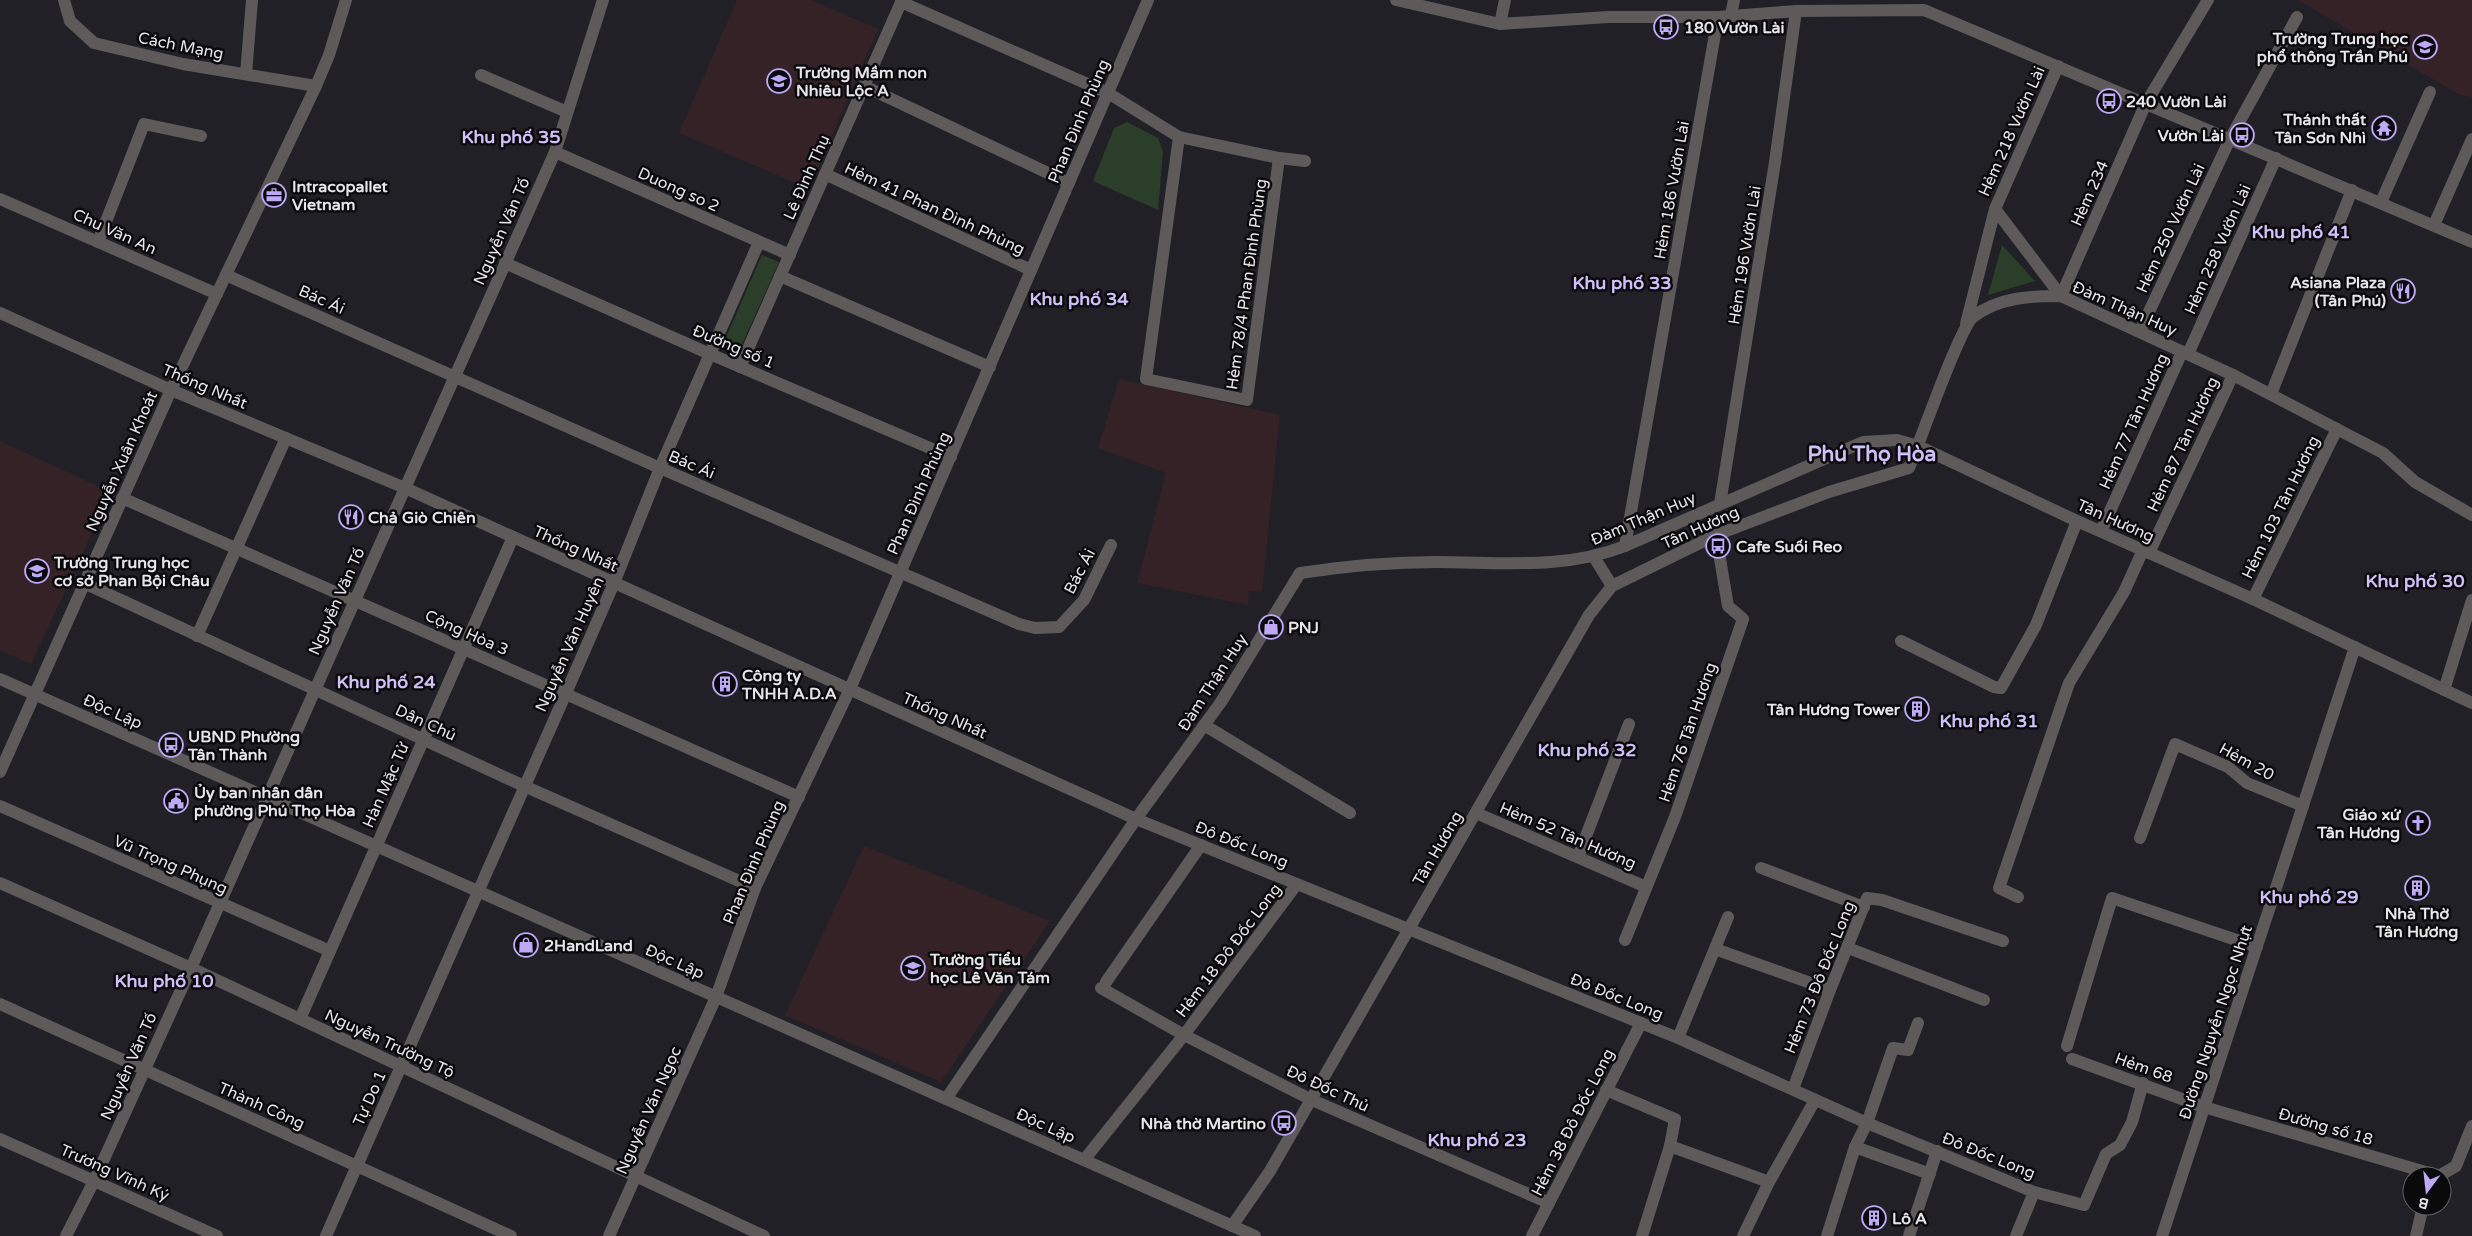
<svg xmlns="http://www.w3.org/2000/svg" width="2472" height="1236" font-family="'Varela Round',sans-serif">
<style>
.education{fill:#342227}
.green{fill:#2a3e29}
.lines{fill:none;stroke-linecap:round;stroke-linejoin:round}
.minor{stroke:#5e5a5a;stroke-width:12}
.tertiary{stroke:#5e5a5a;stroke-width:12}
.labels{text-anchor:middle;stroke-width:5;stroke-linejoin:round;paint-order:stroke}
.poi-label{font-size:16px;font-weight:bold;fill:#e5e5ea;stroke:#0a0a0d;text-anchor:start}
.street-label{font-size:16px;fill:#e5e5ea;stroke:#0a0a0d}
.neighbourhood-label{font-size:18px;font-weight:bold;fill:#cec0f9;stroke:#0a0a0d}
.district-label{font-size:21px;font-weight:bold;fill:#cec0f9;stroke:#0a0a0d}
</style>
<rect width="100%" height="100%" fill="#202026"/>
<g class="education">
<path d="M737 0H811L878 29 809 189 679 133Z"/>
<path d="M2298 0H2472V98L2458 94Z"/>
<path d="M1119 379 1280 415 1262 592 1249 591 1248 605 1137 583 1166 473 1098 448Z"/>
<path d="M0 441 111 492 31 664 0 650Z"/>
<path d="M864 846 1050 921 941 1082 785 1015Z"/>
</g>
<g class="green">
<path d="M1127 122 1158 138 1163 152 1158 210 1093 181 1114 128Z"/>
<path d="M2002 245 2035 281 1988 295Z"/>
<path d="M762 255 779 262 740 349 724 342Z"/>
</g>
<g class="lines">
<g class="minor">
<path d="M64 0 70 21 94 43 183 64 316 86"/>
<path d="M901 2 1108 93 1179 137 1279 158 1305 161"/>
<path d="M1731 15 1734 0"/>
<path d="M1500 24 1505 0"/>
<path d="M246 74 252 0"/>
<path d="M481 75 567 112"/>
<path d="M864 86 1069 183"/>
<path d="M1179 137 1146 379 1247 400 1279 158"/>
<path d="M555 152 790 255"/>
<path d="M825 174 1031 270"/>
<path d="M0 199 217 294"/>
<path d="M2381 202 2430 92"/>
<path d="M1995 209 2061 296 2146 103 2208 0"/>
<path d="M2434 225 2472 139"/>
<path d="M98 242 144 124 201 136"/>
<path d="M505 263 710 354 951 457"/>
<path d="M226 275 660 468 1019 624 1035 628 1059 627 1084 600 1111 545"/>
<path d="M780 276 990 367"/>
<path d="M0 313 171 390 405 488 1136 819 1678 1038 1867 1123 2034 1192 2084 1205 2106 1154 2120 1145 2132 1122 2143 1083"/>
<path d="M1966 324 1995 209 2058 66"/>
<path d="M2140 331 2230 139 2297 17"/>
<path d="M2188 354 2276 158"/>
<path d="M740 367 902 0"/>
<path d="M2271 394 2352 190"/>
<path d="M122 498 799 797"/>
<path d="M1720 504 1775 162 1796 11"/>
<path d="M2101 531 2182 352"/>
<path d="M1625 546 1718 17"/>
<path d="M2149 553 2233 375"/>
<path d="M1594 557 1612 586"/>
<path d="M84 583 524 786 755 888"/>
<path d="M2253 599 2337 429"/>
<path d="M197 636 286 438"/>
<path d="M1901 641 1994 687 2001 688 2036 625 2077 521"/>
<path d="M2444 690 2472 600"/>
<path d="M1204 725 1350 813"/>
<path d="M0 772 171 390 316 86 329 55 346 0"/>
<path d="M0 806 330 951"/>
<path d="M1476 813 1646 887"/>
<path d="M2140 838 2175 744 2228 767 2247 783 2303 806"/>
<path d="M1578 857 1629 724"/>
<path d="M1761 868 1864 907"/>
<path d="M0 883 191 968 764 1236"/>
<path d="M2018 897 1999 888 2069 683 2124 592 2143 550"/>
<path d="M1625 940 1675 817 1743 619 1728 606 1716 535"/>
<path d="M1848 948 1984 1000"/>
<path d="M1715 949 1830 990"/>
<path d="M1106 982 1201 845"/>
<path d="M1101 988 1184 1035 1312 1100 1549 1203"/>
<path d="M0 1004 511 1236"/>
<path d="M300 1019 513 537"/>
<path d="M1918 1023 1908 1050 1893 1048 1867 1123 1855 1147 1930 1174"/>
<path d="M1678 1038 1728 917"/>
<path d="M2067 1046 2112 898 2257 947"/>
<path d="M2072 1059 2204 1107 2439 1176"/>
<path d="M1793 1089 1830 990 1867 898 1882 900 2003 941"/>
<path d="M1606 1090 1675 1119 1670 1146 1642 1236"/>
<path d="M946 1099 1136 819 1221 702 1300 573C1346 566 1391 562 1437 562 1500 562 1565 570 1625 546L1863 442 1897 440 1918 446 2077 521 2253 599 2472 703"/>
<path d="M1670 1146 1769 1182"/>
<path d="M1084 1160 1184 1035 1297 884"/>
<path d="M2439 1176 2456 1166 2472 1126"/>
<path d="M1232 1226 1270 1171 1589 615 1612 586 1716 535 1829 492 1909 468C1920 442 1959 329 1973 317 1998 297 2032 296 2061 296L2233 375 2383 453 2415 482 2472 515"/>
<path d="M66 1236 94 1181 191 968 555 152 603 0"/>
<path d="M326 1236 566 693 614 583 660 468 759 242"/>
<path d="M609 1236 716 997 755 888 849 691 1148 0"/>
<path d="M1532 1236 1641 1023"/>
<path d="M1743 1236 1769 1182 1815 1100"/>
<path d="M1827 1236 1855 1147"/>
<path d="M1909 1236 1937 1151"/>
<path d="M2016 1236 2034 1192"/>
<path d="M2162 1236 2355 647"/>
<path d="M2416 1236 2423 1206"/>
</g>
<g class="tertiary">
<path d="M1396 0 1500 24 1608 17H1718L1796 11 1924 10 2472 242"/>
<path d="M0 679 1255 1236"/>
<path d="M0 1139 217 1236"/>
</g>
</g>
<defs>
<g id="bus-ring" transform="scale(1.25)"><circle r="9.5" fill="#0a0a0d" stroke="#bda9f5" stroke-width="1.5"/><path d="M-5-6H5V4H4V6H2V4H-2V6H-4V4H-5ZM-3.5-4V0h7V-4ZM-3.5 1.2v1.5H-2V1.2ZM2 1.2v1.5H3.5V1.2Z" fill="#bda9f5"/></g>
<g id="school-ring" transform="scale(1.25)"><circle r="9.5" fill="#0a0a0d" stroke="#bda9f5" stroke-width="1.5"/><path d="M0-5L7-2L0 1L-7-2ZM-4 1L0 2.5L4 1V4Q0 6-4 4Z" fill="#bda9f5"/></g>
<g id="temple-ring" transform="scale(1.25)"><circle r="9.5" fill="#0a0a0d" stroke="#bda9f5" stroke-width="1.5"/><path d="M0-6L5-2H3V0L6.5 2.5H4V6H1.5V3h-3V6H-4V2.5H-6.5L-3 0V-2H-5Z" fill="#bda9f5"/></g>
<g id="office-ring" transform="scale(1.25)"><circle r="9.5" fill="#0a0a0d" stroke="#bda9f5" stroke-width="1.5"/><path d="M-6-3h4V-5.5h4V-3h4V5H-6ZM-1-4.5V-3h2v-1.5ZM-6 0V1H6V0Z" fill="#bda9f5"/></g>
<g id="restaurant-ring" transform="scale(1.25)"><circle r="9.5" fill="#0a0a0d" stroke="#bda9f5" stroke-width="1.5"/><path d="M-5-6h1v4h1v-4h1v4h1v-4h1v5L-1.5 .5V6h-2V.5L-5-1ZM5-6V6H3V1.5H1.5Q1.5-4 5-6Z" fill="#bda9f5"/></g>
<g id="shop-ring" transform="scale(1.25)"><circle r="9.5" fill="#0a0a0d" stroke="#bda9f5" stroke-width="1.5"/><path d="M-5-2.5h2.3a2.7 3.5 0 0 1 5.4 0H5L5.5 6h-11ZM-1.5-2.5h3a1.5 2.3 0 0 0-3 0Z" fill="#bda9f5"/></g>
<g id="building-ring" transform="scale(1.25)"><circle r="9.5" fill="#0a0a0d" stroke="#bda9f5" stroke-width="1.5"/><path d="M-4-6H4V6H1V3H-1V6H-4ZM-2.5-4.3h1.7v1.8h-1.7ZM.8-4.3h1.7v1.8H.8ZM-2.5-1h1.7V.8h-1.7ZM.8-1h1.7V.8H.8Z" fill="#bda9f5"/></g>
<g id="civic-ring" transform="scale(1.25)"><circle r="9.5" fill="#0a0a0d" stroke="#bda9f5" stroke-width="1.5"/><path d="M-.6-6.5H3V-4.5H.6V-3L4-1V1h2V6H-6V1h2V-1L-.6-3ZM-1.2 2.5V6h2.4V2.5Z" fill="#bda9f5"/></g>
<g id="church-ring" transform="scale(1.25)"><circle r="9.5" fill="#0a0a0d" stroke="#bda9f5" stroke-width="1.5"/><path d="M-1.2-6h2.4v3.5h3.3v2.4h-3.3V6h-2.4V-.1h-3.3v-2.4h3.3Z" fill="#bda9f5"/></g>
</defs>
<g fill-rule="evenodd">
<use href="#bus-ring" x="1666" y="27"/>
<use href="#school-ring" x="2425" y="47"/>
<use href="#school-ring" x="779" y="81"/>
<use href="#bus-ring" x="2109" y="101"/>
<use href="#temple-ring" x="2384" y="128"/>
<use href="#bus-ring" x="2242" y="135"/>
<use href="#office-ring" x="274" y="195"/>
<use href="#restaurant-ring" x="2403" y="291"/>
<use href="#restaurant-ring" x="351" y="517"/>
<use href="#bus-ring" x="1718" y="546"/>
<use href="#school-ring" x="37" y="571"/>
<use href="#shop-ring" x="1271" y="627"/>
<use href="#building-ring" x="725" y="684"/>
<use href="#building-ring" x="1917" y="709"/>
<use href="#bus-ring" x="171" y="745"/>
<use href="#civic-ring" x="176" y="801"/>
<use href="#church-ring" x="2418" y="823"/>
<use href="#building-ring" x="2417" y="888"/>
<use href="#shop-ring" x="526" y="945"/>
<use href="#school-ring" x="913" y="968"/>
<use href="#bus-ring" x="1284" y="1123"/>
<use href="#building-ring" x="1874" y="1218"/>
</g>
<g class="labels">
<g class="poi-label">
<text x="1684" y="33">180 Vườn Lài</text>
<text x="2408" y="44" text-anchor="end">Trường Trung học<tspan x="2408" dy="18">phổ thông Trần Phú</tspan></text>
<text x="796" y="78">Trường Mầm non<tspan x="796" dy="18">Nhiêu Lộc A</tspan></text>
<text x="2126" y="107">240 Vườn Lài</text>
<text x="2366" y="125" text-anchor="end">Thánh thất<tspan x="2366" dy="18">Tân Sơn Nhì</tspan></text>
<text x="2224" y="141" text-anchor="end">Vườn Lài</text>
<text x="292" y="192">Intracopallet<tspan x="292" dy="18">Vietnam</tspan></text>
<text x="2386" y="288" text-anchor="end">Asiana Plaza<tspan x="2386" dy="18">(Tân Phú)</tspan></text>
<text x="368" y="523">Chả Giò Chiên</text>
<text x="1736" y="552">Cafe Suối Reo</text>
<text x="54" y="568">Trường Trung học<tspan x="54" dy="18">cơ sở Phan Bội Châu</tspan></text>
<text x="1288" y="633">PNJ</text>
<text x="742" y="681">Công ty<tspan x="742" dy="18">TNHH A.D.A</tspan></text>
<text x="1900" y="715" text-anchor="end">Tân Hương Tower</text>
<text x="188" y="742">UBND Phường<tspan x="188" dy="18">Tân Thành</tspan></text>
<text x="194" y="798">Ủy ban nhân dân<tspan x="194" dy="18">phường Phú Thọ Hòa</tspan></text>
<text x="2400" y="820" text-anchor="end">Giáo xứ<tspan x="2400" dy="18">Tân Hương</tspan></text>
<text x="2417" y="919" text-anchor="middle">Nhà Thờ<tspan x="2417" dy="18">Tân Hương</tspan></text>
<text x="544" y="951">2HandLand</text>
<text x="930" y="965">Trường Tiểu<tspan x="930" dy="18">học Lê Văn Tám</tspan></text>
<text x="1266" y="1129" text-anchor="end">Nhà thờ Martino</text>
<text x="1892" y="1224">Lô A</text>
</g>
<g class="street-label">
<text transform="translate(181 45) rotate(11)" y="6">Cách Mạng</text>
<text transform="translate(1078 121) rotate(-67)" y="6">Phan Đình Phùng</text>
<text transform="translate(2011 131) rotate(-66)" y="6">Hẻm 218 Vườn Lài</text>
<text transform="translate(806 177) rotate(-66)" y="6">Lê Đình Thụ</text>
<text transform="translate(679 189) rotate(24)" y="6">Duong so 2</text>
<text transform="translate(1671 190) rotate(-80)" y="6">Hẻm 186 Vườn Lài</text>
<text transform="translate(2089 193) rotate(-66)" y="6">Hèm 234</text>
<text transform="translate(935 208) rotate(25)" y="6">Hẻm 41 Phan Đình Phùng</text>
<text transform="translate(2170 228) rotate(-65)" y="6">Hẻm 250 Vườn Lài</text>
<text transform="translate(115 231) rotate(24)" y="6">Chu Văn An</text>
<text transform="translate(501 231) rotate(-66)" y="6">Nguyễn Văn Tố</text>
<text transform="translate(2217 249) rotate(-66)" y="6">Hẻm 258 Vườn Lài</text>
<text transform="translate(1744 255) rotate(-81)" y="6">Hẻm 196 Vườn Lài</text>
<text transform="translate(1246 284) rotate(-82)" y="6">Hẻm 78/4 Phan Đình Phùng</text>
<text transform="translate(322 299) rotate(24)" y="6">Bác Ái</text>
<text transform="translate(2125 308) rotate(24)" y="6">Đàm Thận Huy</text>
<text transform="translate(734 346) rotate(23)" y="6">Đường số 1</text>
<text transform="translate(205 386) rotate(23)" y="6">Thống Nhất</text>
<text transform="translate(2133 421) rotate(-66)" y="6">Hẻm 77 Tân Hương</text>
<text transform="translate(2182 444) rotate(-65)" y="6">Hẻm 87 Tân Hương</text>
<text transform="translate(121 461) rotate(-66)" y="6">Nguyễn Xuân Khoát</text>
<text transform="translate(692 464) rotate(23)" y="6">Bác Ái</text>
<text transform="translate(918 493) rotate(-66)" y="6">Phan Đình Phùng</text>
<text transform="translate(2280 507) rotate(-64)" y="6">Hẻm 103 Tân Hương</text>
<text transform="translate(1643 518) rotate(-23)" y="6">Đàm Thận Huy</text>
<text transform="translate(2116 520) rotate(24)" y="6">Tân Hương</text>
<text transform="translate(1700 527) rotate(-24)" y="6">Tân Hương</text>
<text transform="translate(576 548) rotate(24)" y="6">Thống Nhất</text>
<text transform="translate(1079 571) rotate(-62)" y="6">Bác Ái</text>
<text transform="translate(336 601) rotate(-66)" y="6">Nguyễn Văn Tố</text>
<text transform="translate(467 632) rotate(24)" y="6">Cộng Hòa 3</text>
<text transform="translate(569 644) rotate(-66)" y="6">Nguyễn Văn Huyên</text>
<text transform="translate(1212 682) rotate(-57)" y="6">Đàm Thận Huy</text>
<text transform="translate(113 711) rotate(24)" y="6">Độc Lập</text>
<text transform="translate(945 715) rotate(24)" y="6">Thống Nhất</text>
<text transform="translate(426 722) rotate(25)" y="6">Dân Chủ</text>
<text transform="translate(1687 732) rotate(-71)" y="6">Hẻm 76 Tân Hương</text>
<text transform="translate(2247 761) rotate(29)" y="6">Hẻm 20</text>
<text transform="translate(385 785) rotate(-66)" y="6">Hàn Mặc Tử</text>
<text transform="translate(1568 835) rotate(23)" y="6">Hẻm 52 Tân Hương</text>
<text transform="translate(1242 844) rotate(22)" y="6">Đô Đốc Long</text>
<text transform="translate(1437 848) rotate(-60)" y="6">Tân Hương</text>
<text transform="translate(753 862) rotate(-67)" y="6">Phan Đình Phùng</text>
<text transform="translate(171 864) rotate(24)" y="6">Vũ Trọng Phụng</text>
<text transform="translate(1228 950) rotate(-53)" y="6">Hẻm 18 Đô Đốc Long</text>
<text transform="translate(675 961) rotate(24)" y="6">Độc Lập</text>
<text transform="translate(1819 977) rotate(-68)" y="6">Hẻm 73 Đô Đốc Long</text>
<text transform="translate(1617 996) rotate(22)" y="6">Đô Đốc Long</text>
<text transform="translate(2215 1022) rotate(-72)" y="6">Đường Nguyễn Ngọc Nhựt</text>
<text transform="translate(390 1043) rotate(25)" y="6">Nguyễn Trường Tộ</text>
<text transform="translate(128 1066) rotate(-66)" y="6">Nguyễn Văn Tố</text>
<text transform="translate(2144 1067) rotate(20)" y="6">Hẻm 68</text>
<text transform="translate(1328 1088) rotate(25)" y="6">Đô Đốc Thủ</text>
<text transform="translate(369 1098) rotate(-66)" y="6">Tự Do 1</text>
<text transform="translate(262 1105) rotate(24)" y="6">Thành Công</text>
<text transform="translate(648 1110) rotate(-66)" y="6">Nguyễn Văn Ngọc</text>
<text transform="translate(1572 1122) rotate(-63)" y="6">Hẻm 38 Đô Đốc Long</text>
<text transform="translate(1046 1125) rotate(24)" y="6">Độc Lập</text>
<text transform="translate(2326 1126) rotate(16)" y="6">Đường số 18</text>
<text transform="translate(1989 1155) rotate(22)" y="6">Đô Đốc Long</text>
<text transform="translate(115 1172) rotate(24)" y="6">Trương Vĩnh Ký</text>
</g>
<g class="neighbourhood-label">
<text x="511" y="143">Khu phố 35</text>
<text x="2301" y="238">Khu phố 41</text>
<text x="1622" y="289">Khu phố 33</text>
<text x="1079" y="305">Khu phố 34</text>
<text x="2415" y="587">Khu phố 30</text>
<text x="386" y="688">Khu phố 24</text>
<text x="1989" y="727">Khu phố 31</text>
<text x="1587" y="756">Khu phố 32</text>
<text x="2309" y="903">Khu phố 29</text>
<text x="164" y="987">Khu phố 10</text>
<text x="1477" y="1146">Khu phố 23</text>
</g>
<g class="district-label">
<text x="1872" y="461">Phú Thọ Hòa</text>
</g>
</g>
<g transform="translate(2427 1191) rotate(195)"><circle r="24" fill="#0a0a0d" stroke="#626265"/>
<path d="M0-4L9 19L0 12L-9 19Z" fill="#bda9f5"/>
<text y="-8" font-size="14" font-weight="bold" text-anchor="middle" fill="#e5e5ea">B</text>
</g>
</svg>
